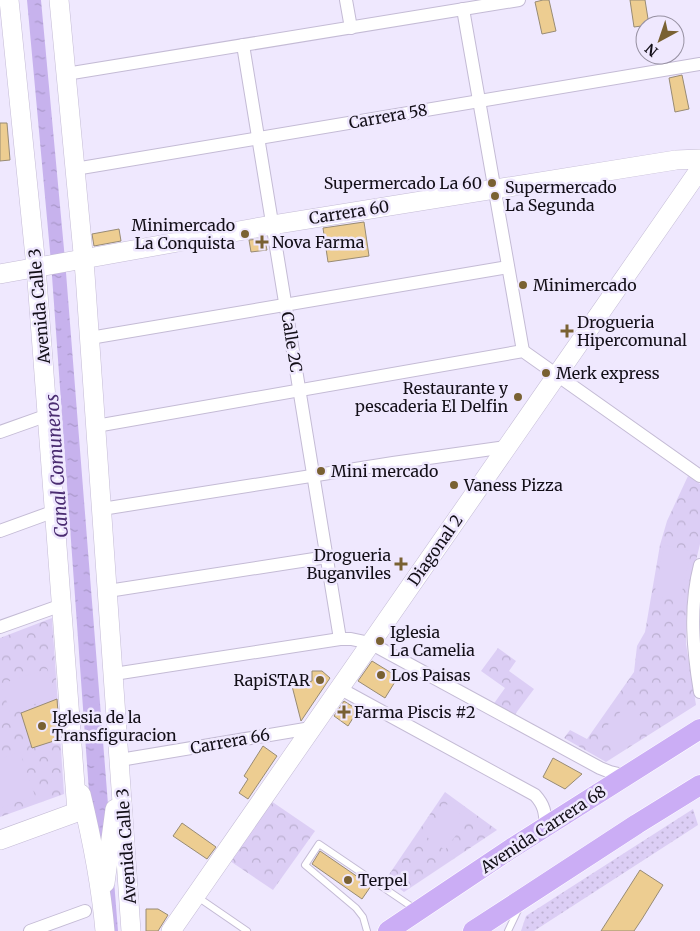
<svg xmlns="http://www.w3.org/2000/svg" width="700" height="931" font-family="Merriweather,serif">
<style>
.grass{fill:url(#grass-dots)}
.park{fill:url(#park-crowns)}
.pitch{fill:#dccef5}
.water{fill:url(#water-ripples)}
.building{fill:#edcd91;stroke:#988b74}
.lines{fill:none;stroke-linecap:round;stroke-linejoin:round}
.lane-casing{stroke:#c4bbd5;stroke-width:8}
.street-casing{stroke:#c4bbd5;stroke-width:14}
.secondary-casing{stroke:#c4bbd5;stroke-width:20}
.primary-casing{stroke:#fff;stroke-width:21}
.lane{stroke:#fff;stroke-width:6}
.street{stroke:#fff;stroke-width:12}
.secondary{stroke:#fff;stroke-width:19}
.primary{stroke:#cbadf5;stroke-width:20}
.poi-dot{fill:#796132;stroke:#efe8fe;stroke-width:2}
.labels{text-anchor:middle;stroke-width:5;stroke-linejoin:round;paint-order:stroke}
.street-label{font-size:16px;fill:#130f18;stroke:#efe8fe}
.poi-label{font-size:16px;fill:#130f18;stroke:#efe8fe;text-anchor:start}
.water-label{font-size:18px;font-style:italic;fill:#4a2c71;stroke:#efe8fe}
</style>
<defs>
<pattern id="grass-dots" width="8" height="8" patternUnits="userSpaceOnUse" patternTransform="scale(1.25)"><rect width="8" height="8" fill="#dccef5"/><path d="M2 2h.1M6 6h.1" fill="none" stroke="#bcb0d1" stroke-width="1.8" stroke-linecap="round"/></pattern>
<pattern id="park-crowns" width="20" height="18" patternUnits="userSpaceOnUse" patternTransform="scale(1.25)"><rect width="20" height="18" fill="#dccef5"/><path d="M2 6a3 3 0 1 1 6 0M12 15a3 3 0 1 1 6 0" fill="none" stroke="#bcb0d1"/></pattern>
<pattern id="water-ripples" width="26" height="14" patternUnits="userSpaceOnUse" patternTransform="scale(1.25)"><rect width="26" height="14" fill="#c7b2ed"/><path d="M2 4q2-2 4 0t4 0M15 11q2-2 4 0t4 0" fill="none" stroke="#aa98ca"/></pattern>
</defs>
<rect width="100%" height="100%" fill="#efe8fe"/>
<path class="grass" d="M693 809 698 825 534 931H521L526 916Z"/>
<g class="park">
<path d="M688 476 700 484V544L688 594 686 622V644L696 705 606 762 564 738 570 730 587 739 634 672 637 646 645 632 660 545 667 521Z"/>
<path d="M52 618 64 794 0 817V638Z"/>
<path d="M498 648 516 661 509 671 534 689 510 721 490 709 505 688 481 671Z"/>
<path d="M445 792 497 830 404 892 386 879Z"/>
<path d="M271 801 315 831 273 890 230 861Z"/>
</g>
<g class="pitch">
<path d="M664 545 691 551 680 601 654 596Z"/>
<path d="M47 669 56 697 10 712 1 684Z"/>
<path d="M628 704 647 722 616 753 598 735Z"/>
<path d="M20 752 35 796 0 808V759Z"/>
<path d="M447 804 468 819 445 850 424 835Z"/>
</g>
<path class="water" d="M27 0H41L65 260 118 931H99L51 262Z"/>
<g class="building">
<path d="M543 0H549L556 31 542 34 535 2Z"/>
<path d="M630 0H645L649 25 634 27Z"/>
<path d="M682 75 689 109 675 112 669 78Z"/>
<path d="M0 123H7L10 160 0 161Z"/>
<path d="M364 222 369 256 328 262 323 228Z"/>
<path d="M119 229 121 241 94 246 92 234Z"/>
<path d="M261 239 265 241 267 250 251 252 249 240Z"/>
<path d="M372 661 398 677 385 698 358 681Z"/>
<path d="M312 671H322L330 678 301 721 292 686 312 681Z"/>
<path d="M57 699 60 739 32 748 21 713Z"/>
<path d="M344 701 358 710 348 726 334 716Z"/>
<path d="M263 746 277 756 248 799 239 793 248 779 244 776Z"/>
<path d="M553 758 582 774 565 789 543 777Z"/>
<path d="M182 823 216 847 207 859 173 836Z"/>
<path d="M320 851 371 886 362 899 312 864Z"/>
<path d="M640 870 663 885 642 919 634 931H601Z"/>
<path d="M146 909H158L168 915 158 931H146Z"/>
</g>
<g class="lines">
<g class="lane-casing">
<g id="lane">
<path d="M196 896 247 931"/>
<path d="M367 931 363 917 356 908 305 865 319 844 415 909"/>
<path d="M508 931 518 910"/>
</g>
</g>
<g class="street-casing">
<g id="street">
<path d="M346 0 351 28"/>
<path d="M463 9 523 351"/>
<path d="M243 45 340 639"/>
<path d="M66 74 519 0"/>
<path d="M75 169 700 64"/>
<path d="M90 338 508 267"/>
<path d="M96 426 523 351 700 476"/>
<path d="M0 432 48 415"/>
<path d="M102 509 393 463 506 447"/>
<path d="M0 531 55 511"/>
<path d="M700 565C689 607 693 650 700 692"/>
<path d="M108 591 327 557"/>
<path d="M0 627 62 605"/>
<path d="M114 674 340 639H351L370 643 600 768 610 772 627 776"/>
<path d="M339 688 535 795C545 806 545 813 546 827"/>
<path d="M120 760 311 728"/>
<path d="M30 931 85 911"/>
</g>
</g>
<g class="secondary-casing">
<g id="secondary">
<path d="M59 0 85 274 131 931"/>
<path d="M0 274 272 225 676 160 700 159"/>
<path d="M81 794C92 839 101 885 105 931"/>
<path d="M0 840 77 812 36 267 9 0"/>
<path d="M105 883 115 809"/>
<path d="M171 931 700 169"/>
</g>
</g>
<g class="primary-casing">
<g id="primary">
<path d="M388 931 512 848 700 729"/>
<path d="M473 931 637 824 700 785"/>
</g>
</g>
<use href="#lane" class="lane"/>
<use href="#street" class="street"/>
<use href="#secondary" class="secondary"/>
<use href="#primary" class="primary"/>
</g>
<g class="poi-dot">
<circle cx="492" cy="183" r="5"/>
<circle cx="495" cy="196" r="5"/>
<circle cx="245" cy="234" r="5"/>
<path d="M259.5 234.5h5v5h5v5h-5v5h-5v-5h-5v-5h5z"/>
<circle cx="523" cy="285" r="5"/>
<path d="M564.5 323.5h5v5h5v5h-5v5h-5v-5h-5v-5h5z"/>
<circle cx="546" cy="373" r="5"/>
<circle cx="518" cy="397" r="5"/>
<circle cx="321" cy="471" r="5"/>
<circle cx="454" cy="485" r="5"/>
<path d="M398.5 556.5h5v5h5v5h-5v5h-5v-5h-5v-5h5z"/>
<circle cx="380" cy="641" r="5"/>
<circle cx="381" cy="675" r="5"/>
<circle cx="320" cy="680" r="5"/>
<path d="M341.5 704.5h5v5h5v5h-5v5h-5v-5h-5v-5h5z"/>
<circle cx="42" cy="726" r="5"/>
<circle cx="348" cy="880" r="5"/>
</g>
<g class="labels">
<g class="street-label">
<text transform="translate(388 116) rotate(-10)" y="6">Carrera 58</text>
<text transform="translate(349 212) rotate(-9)" y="6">Carrera 60</text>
<text transform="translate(39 306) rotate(-95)" y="6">Avenida Calle 3</text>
<text transform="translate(292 342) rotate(81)" y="6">Calle 2C</text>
<text transform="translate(435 550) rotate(-55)" y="6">Diagonal 2</text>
<text transform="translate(230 741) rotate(-10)" y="6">Carrera 66</text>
<text transform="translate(543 829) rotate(-33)" y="6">Avenida Carrera 68</text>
<text transform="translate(126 846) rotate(-94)" y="6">Avenida Calle 3</text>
</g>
<g class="poi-label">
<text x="482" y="189" text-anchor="end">Supermercado La 60</text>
<text x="505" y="193">Supermercado<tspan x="505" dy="18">La Segunda</tspan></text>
<text x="235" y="231" text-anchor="end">Minimercado<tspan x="235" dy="18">La Conquista</tspan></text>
<text x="272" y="248">Nova Farma</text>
<text x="533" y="291">Minimercado</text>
<text x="577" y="328">Drogueria<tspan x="577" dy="18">Hipercomunal</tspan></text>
<text x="556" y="379">Merk express</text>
<text x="508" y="394" text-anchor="end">Restaurante y<tspan x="508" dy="18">pescaderia El Delfin</tspan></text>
<text x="331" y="477">Mini mercado</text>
<text x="464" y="491">Vaness Pizza</text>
<text x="391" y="561" text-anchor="end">Drogueria<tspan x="391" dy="18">Buganviles</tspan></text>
<text x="390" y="638">Iglesia<tspan x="390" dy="18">La Camelia</tspan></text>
<text x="391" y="681">Los Paisas</text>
<text x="310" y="686" text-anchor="end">RapiSTAR</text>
<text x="354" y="718">Farma Piscis #2</text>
<text x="52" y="723">Iglesia de la<tspan x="52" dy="18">Transfiguracion</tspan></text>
<text x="358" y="886">Terpel</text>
</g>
<g class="water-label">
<text transform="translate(57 466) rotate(-94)" y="6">Canal Comuneros</text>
</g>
</g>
<g transform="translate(660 40) rotate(220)"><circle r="24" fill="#efe8fe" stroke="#9791a2"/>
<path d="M0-4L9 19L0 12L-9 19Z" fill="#796132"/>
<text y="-8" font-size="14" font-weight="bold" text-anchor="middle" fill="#130f18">N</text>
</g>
</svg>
